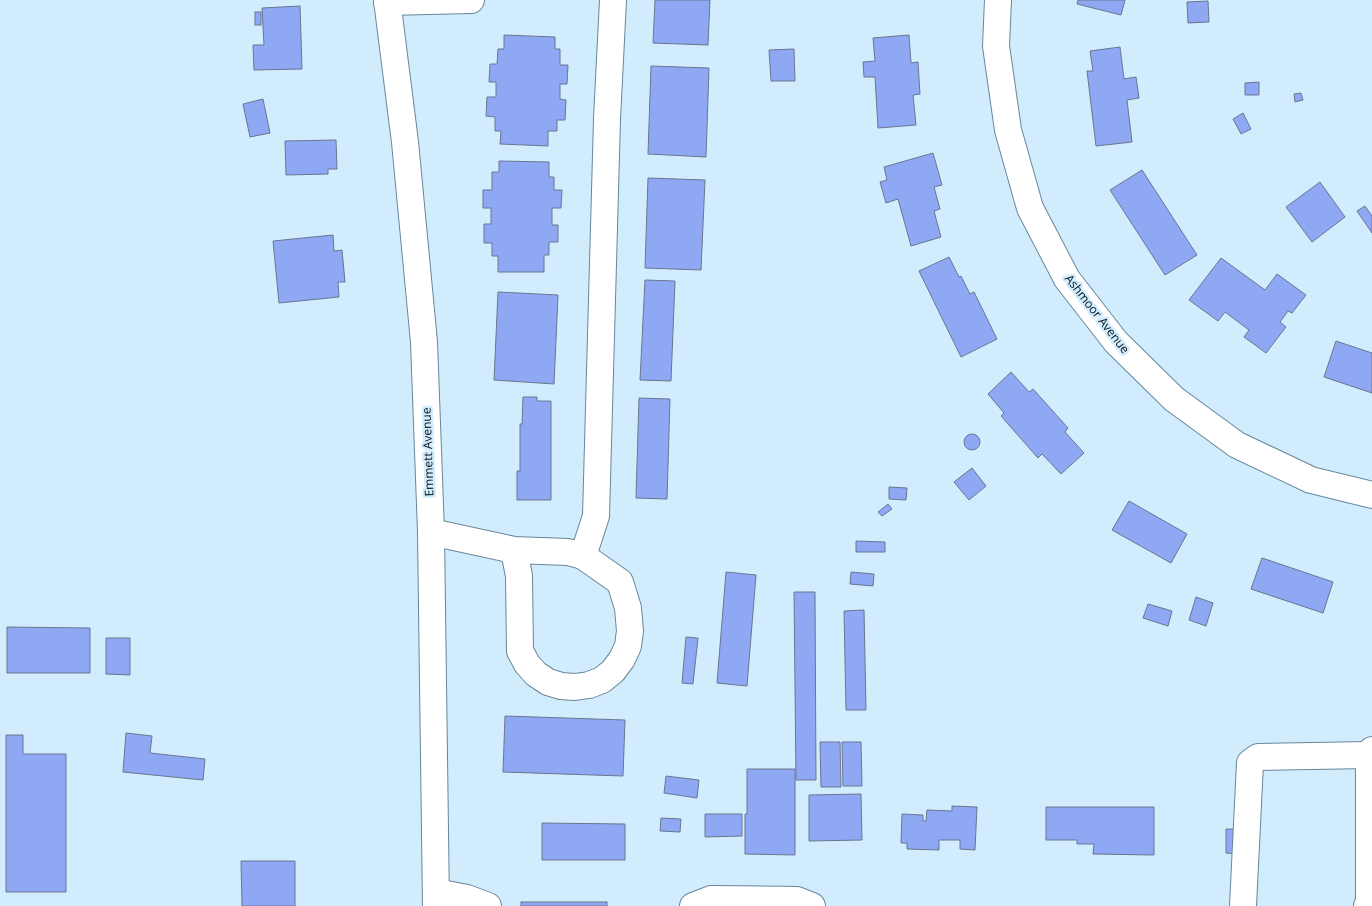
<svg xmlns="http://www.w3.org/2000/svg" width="1372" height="906" font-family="'Open Sans',sans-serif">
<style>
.building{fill:#8ea8f4;stroke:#6a7591}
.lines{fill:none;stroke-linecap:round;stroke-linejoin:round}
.minor-casing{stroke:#678799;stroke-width:28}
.minor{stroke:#fff;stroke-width:26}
.labels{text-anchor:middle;stroke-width:5;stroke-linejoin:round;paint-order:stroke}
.street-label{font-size:12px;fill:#061219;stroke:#d1edfd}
</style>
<rect width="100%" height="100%" fill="#d1edfd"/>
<g class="building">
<path d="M655 0H710L708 45 653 43Z"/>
<path d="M1078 0H1125L1121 15 1077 4Z"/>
<path d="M1208 1 1209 22 1188 23 1187 2Z"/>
<path d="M300 6 302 69 254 70 253 45H264L262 8Z"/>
<rect x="255" y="12" width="6" height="13"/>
<path d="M504 35 555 37V49H560V65H568L567 84H560V99L566 100 565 120H557V131H548V146L500 144 501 131H495V117L486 116 487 97H496V82H489L490 64H497L498 49H504Z"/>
<path d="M909 35 911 63 918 62 920 94 913 95 916 125 878 128 875 77H864L863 62 875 61 873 38Z"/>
<path d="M1120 47 1124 79 1136 77 1139 98 1127 100 1132 142 1096 146 1087 71H1093L1090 51Z"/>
<path d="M794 49 795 81H771L769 50Z"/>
<path d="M651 66 709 68 706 157 648 154Z"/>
<path d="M1259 82V95H1245V83Z"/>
<path d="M1301 93 1303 100 1295 102 1294 94Z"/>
<path d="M263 99 270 133 250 137 243 104Z"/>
<path d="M1243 113 1251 129 1241 134 1233 119Z"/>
<path d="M336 140 337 169H328V174L286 175 285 141Z"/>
<path d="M933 153 942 185 934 187 940 209 934 211 941 237 911 246 898 199 886 203 880 182 887 180 884 167Z"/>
<path d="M499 161 549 162V177H554V190H562L561 208H552V225H558V242H549V255H544V272H498V256H492V243H484V224H491V208H483V190H492V172H499Z"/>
<path d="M1142 170 1197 255 1165 275 1110 190Z"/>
<path d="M648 178 705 180 701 270 645 268Z"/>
<path d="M1320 182 1345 217 1312 242 1286 207Z"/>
<path d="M1365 206 1372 216V233L1357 211Z"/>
<path d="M333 235 334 251 342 250 345 282H338L339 297 279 303 273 241Z"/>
<path d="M949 257 959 277 961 276 970 294 974 292 997 339 961 357 919 271Z"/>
<path d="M1221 258 1265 290 1277 274 1306 295 1292 313 1288 311 1280 322 1286 327 1266 353 1244 337 1249 330 1225 312 1218 321 1189 300Z"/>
<path d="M645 280 675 281 671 381 640 380Z"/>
<path d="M498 292 558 295 554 384 494 380Z"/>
<path d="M1336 341 1372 353V393L1324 377Z"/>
<path d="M1011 372 1029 392 1033 389 1068 428 1065 432 1084 453 1061 474 1042 454 1038 458 1001 416 1004 413 988 394Z"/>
<path d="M523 397H537V401H551V500H517V471H520V424H522Z"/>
<path d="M639 398 670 399 667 499 636 498Z"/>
<circle cx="972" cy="442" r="8"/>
<path d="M972 468 986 486 969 500 954 482Z"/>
<path d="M889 487 907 488 906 500 889 499Z"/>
<path d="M1129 501 1187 534 1171 563 1112 530Z"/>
<path d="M888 504 892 509 882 516 878 512Z"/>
<path d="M856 541 885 542V552H856Z"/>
<path d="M1262 558 1333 582 1323 613 1251 589Z"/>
<path d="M726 572 756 575 747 686 717 683Z"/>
<path d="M851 572 874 574 873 586 850 584Z"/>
<path d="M794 592H815L816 780H796Z"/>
<path d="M1196 597 1213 603 1206 626 1189 620Z"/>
<path d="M1148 604 1172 611 1168 626 1143 618Z"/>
<path d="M864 610 866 710H846L844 611Z"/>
<path d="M7 627 90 628V673H7Z"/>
<path d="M686 637 698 638 693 684 682 683Z"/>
<path d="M106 638H130V675L106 674Z"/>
<path d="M505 716 625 720 623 776 503 772Z"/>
<path d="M126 733 152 736 150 753 205 759 203 780 123 772Z"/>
<path d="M6 735H23V754H66V892H6Z"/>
<path d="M820 742H840L841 787H821Z"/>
<path d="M842 742H861L862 786H843Z"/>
<path d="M747 769H795V855L745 854V814H747Z"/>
<path d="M666 776 699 780 697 798 664 793Z"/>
<path d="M861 794 862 840 809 841V795Z"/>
<path d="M952 806 977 807 975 850 960 849V840H939V850L907 849V843H901L902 814 923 815V821H926L927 810 952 811Z"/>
<path d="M1046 807H1154V855L1093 854 1094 844H1077V840H1046Z"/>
<path d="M705 814H742V836L705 837Z"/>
<path d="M661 818 681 819 680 832 660 831Z"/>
<path d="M542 823 625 824V860H542Z"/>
<path d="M1226 829H1238V854L1226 853Z"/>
<path d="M241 861H295V906H242Z"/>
<rect x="521" y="902" width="86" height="4"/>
</g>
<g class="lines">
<g class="minor-casing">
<g id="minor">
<path d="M387 0 405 142 424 342 431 532 436 906"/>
<path d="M998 0 996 46 1008 130 1030 208 1067 279 1116 342 1174 399 1237 445 1311 480 1372 495"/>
<path d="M387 2 471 0"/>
<path d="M431 532 514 550 519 576 520 651 527 664 536 674 548 682 561 686 575 687 589 685 602 680 613 671 622 659 628 646 630 631 628 608 620 582 583 556 568 552 514 550"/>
<path d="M583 556 596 516 607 119 613 0"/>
<path d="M436 892 467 898 488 906"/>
<path d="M693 906 711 899 797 900 812 906"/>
<path d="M1243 906 1250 763 1258 757 1369 755"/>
<path d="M1367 906 1369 902V755L1372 750"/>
</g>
</g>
<use href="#minor" class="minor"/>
</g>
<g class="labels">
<g class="street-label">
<text transform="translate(1097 314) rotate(52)" y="4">Ashmoor Avenue</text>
<text transform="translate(428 452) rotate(-92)" y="4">Emmett Avenue</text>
</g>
</g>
</svg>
